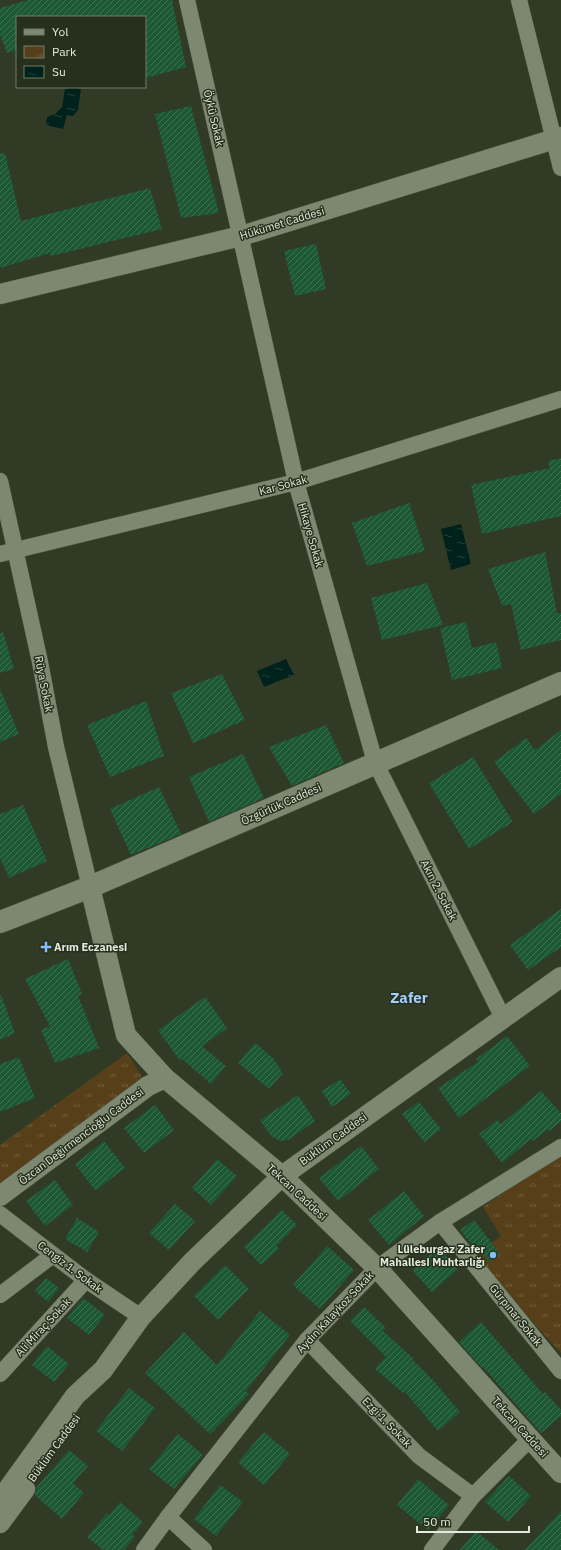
<svg xmlns="http://www.w3.org/2000/svg" width="561" height="1550" font-family="'IBM Plex Sans',sans-serif">
<style>
.park{fill:url(#park-tufts)}
.water{fill:url(#water-ripples)}
.building{fill:url(#building-hatch)}
.lines{fill:none;stroke-linecap:round;stroke-linejoin:round}
.minor-casing{stroke:#4e5544;stroke-width:17}
.tertiary-casing{stroke:#4e5544;stroke-width:21}
.secondary-casing{stroke:#4e5544;stroke-width:23}
.minor{stroke:#7d8870;stroke-width:16}
.tertiary{stroke:#7d8870;stroke-width:20}
.secondary{stroke:#7d8870;stroke-width:22}
.poi-dot{fill:#84bcfb;stroke:#27301c;stroke-width:1.5}
.labels{text-anchor:middle;stroke-width:3;stroke-linejoin:round;paint-order:stroke}
.street-label{font-size:11px;fill:#e3eadd;stroke:#27301c}
.poi-label{font-size:11px;font-weight:bold;fill:#e3eadd;stroke:#27301c;text-anchor:start}
.district-label{font-size:15px;font-weight:bold;fill:#a4cdfd;stroke:#27301c}
</style>
<defs>
<pattern id="park-tufts" width="24" height="20" patternUnits="userSpaceOnUse"><rect width="24" height="20" fill="#574019"/><path d="M3 7l-1-3M5 7V3M7 7l1-3M15 17l-1-3M17 17v-4M19 17l1-3" fill="none" stroke="#6f5c3a"/></pattern>
<pattern id="water-ripples" width="26" height="14" patternUnits="userSpaceOnUse"><rect width="26" height="14" fill="#00221c"/><path d="M2 4q2-2 4 0t4 0M15 11q2-2 4 0t4 0" fill="none" stroke="#25423d"/></pattern>
<pattern id="building-hatch" width="6" height="6" patternUnits="userSpaceOnUse"><rect width="6" height="6" fill="#1d5834"/><path d="M-1 1l2-2M0 6l6-6M5 7l2-2" fill="none" stroke="#3e7051"/></pattern>
</defs>
<rect width="100%" height="100%" fill="#313a25"/>
<g class="park">
<path d="M127 1053 146 1083 0 1188V1145Z"/>
<path d="M561 1153V1353L473 1256 501 1236 483 1207Z"/>
</g>
<g class="water">
<path d="M74 87 81 89 78 110 73 116 67 115 63 129 46 125 47 117 55 114 62 107 65 89Z"/>
<path d="M461 524 471 564 451 570 441 529Z"/>
<path d="M286 659 294 675 264 687 257 671Z"/>
</g>
<g class="building">
<path d="M28 0H172L186 67 145 78V17H17V50L7 53 0 34V8Z"/>
<path d="M191 106 219 213 181 218 155 114Z"/>
<path d="M5 153 21 221 150 188 162 229 51 256 50 253 0 268V154Z"/>
<path d="M316 244 326 289 295 296 284 251Z"/>
<path d="M561 458V516L482 534 471 485 550 468 548 461Z"/>
<path d="M409 503 425 551 367 566 352 523Z"/>
<path d="M545 552 557 613H561V640L521 650 511 604 502 606 488 569Z"/>
<path d="M427 583 443 625 382 640 371 598Z"/>
<path d="M466 622 472 648 496 642 502 668 452 680 440 628Z"/>
<path d="M3 632 14 669 0 673V633Z"/>
<path d="M222 674 245 720 193 743 171 693Z"/>
<path d="M0 689 19 734 0 742Z"/>
<path d="M146 701 164 756 110 777 87 725Z"/>
<path d="M326 725 344 763 292 786 269 747Z"/>
<path d="M561 730V794L534 814 494 762 526 738 535 750Z"/>
<path d="M243 754 264 798 209 822 189 777Z"/>
<path d="M473 757 513 822 469 849 429 783Z"/>
<path d="M159 787 181 834 131 855 110 809Z"/>
<path d="M23 805 47 861 9 878 0 858V814Z"/>
<path d="M561 909V947L528 970 510 945Z"/>
<path d="M68 959 82 994 78 996 99 1048 55 1063 41 1030 50 1026 25 979Z"/>
<path d="M1 995 15 1033 0 1040V996Z"/>
<path d="M205 997 227 1028 202 1046 226 1066 211 1084 182 1059 180 1061 158 1030Z"/>
<path d="M507 1036 530 1066 459 1118 438 1088 478 1062 476 1059Z"/>
<path d="M255 1043 273 1058 283 1073 269 1089 238 1063Z"/>
<path d="M19 1057 35 1098 0 1112V1064Z"/>
<path d="M340 1079 351 1094 332 1107 322 1091Z"/>
<path d="M541 1091 561 1113V1121L549 1131 548 1129 533 1141 531 1139 502 1163 479 1134 497 1120 501 1124Z"/>
<path d="M298 1095 315 1121 288 1140 280 1141 271 1136 260 1120Z"/>
<path d="M419 1102 441 1129 424 1142 402 1114Z"/>
<path d="M155 1105 174 1130 144 1153 124 1128Z"/>
<path d="M104 1141 125 1168 95 1191V1188L94 1189 75 1164Z"/>
<path d="M361 1146 379 1169 338 1201 319 1178Z"/>
<path d="M217 1159 237 1176 211 1205 192 1188Z"/>
<path d="M55 1180 73 1205 45 1226 26 1201Z"/>
<path d="M404 1191 424 1216 389 1245 368 1220Z"/>
<path d="M175 1204 195 1221 169 1250 149 1233Z"/>
<path d="M282 1210 297 1225 276 1246 279 1249 261 1265 244 1247Z"/>
<path d="M77 1218 99 1232 87 1252 65 1239Z"/>
<path d="M474 1220 500 1254 489 1262 475 1243 472 1245 460 1230Z"/>
<path d="M327 1246 354 1270 320 1309 293 1285Z"/>
<path d="M438 1247 458 1269 432 1292 412 1270Z"/>
<path d="M225 1265 249 1289 218 1320 194 1296Z"/>
<path d="M46 1278 59 1288 48 1302 35 1291Z"/>
<path d="M83 1298 105 1315 89 1335 67 1318Z"/>
<path d="M364 1307 386 1328 383 1331 413 1358 412 1359 432 1379 460 1412 438 1431 405 1392 403 1393 375 1369 386 1357 350 1321Z"/>
<path d="M260 1311 290 1335 246 1391 249 1394 210 1434 145 1373 184 1332 217 1365Z"/>
<path d="M481 1322 543 1394 545 1392 561 1410V1416L541 1433 483 1367 482 1368 459 1342Z"/>
<path d="M47 1346 69 1364 54 1382 32 1365Z"/>
<path d="M129 1388 155 1408 122 1451 96 1431Z"/>
<path d="M264 1432 290 1454 264 1485 238 1462Z"/>
<path d="M178 1434 203 1455 174 1489 149 1469Z"/>
<path d="M69 1450 88 1466 73 1483 84 1493 62 1519 35 1495 36 1488Z"/>
<path d="M509 1476 531 1496 508 1522 485 1502Z"/>
<path d="M418 1479 449 1505 428 1530 397 1505Z"/>
<path d="M220 1485 243 1502 216 1536 194 1519Z"/>
<path d="M120 1502 143 1522 132 1535 135 1537 124 1550H103L87 1537 107 1513 109 1515Z"/>
<path d="M561 1511V1550H525Z"/>
<path d="M476 1531 499 1550H460Z"/>
</g>
<g class="lines">
<g class="minor-casing">
<g id="minor">
<path d="M187 0 296 482 375 762 503 1018"/>
<path d="M519 0 561 168"/>
<path d="M0 481 40 662 56 747 90 887"/>
<path d="M0 554 296 482 561 399"/>
<path d="M0 1214 86 1280 141 1317"/>
<path d="M440 1222 561 1371"/>
<path d="M0 1295 53 1255"/>
<path d="M307 1340 419 1456 473 1496"/>
<path d="M0 1374 86 1280"/>
<path d="M168 1517 204 1550"/>
<path d="M144 1550 168 1517 307 1340 377 1268 440 1222 561 1147"/>
<path d="M432 1550 473 1496 530 1439"/>
</g>
</g>
<g class="tertiary-casing">
<g id="tertiary">
<path d="M0 294 241 236 561 137"/>
<path d="M90 887 126 1035 165 1078 282 1176 377 1268 561 1473"/>
<path d="M0 1196 148 1086 165 1078"/>
<path d="M0 1500 75 1396 103 1370 141 1317 193 1261 282 1176 561 977"/>
<path d="M0 1523 25 1489"/>
</g>
</g>
<g class="secondary-casing">
<path id="secondary" d="M0 922 90 887 561 683"/>
</g>
<use href="#minor" class="minor"/>
<use href="#tertiary" class="tertiary"/>
<use href="#secondary" class="secondary"/>
</g>
<g class="poi-dot">
<path d="M44 941h4v4h4v4h-4v4h-4v-4h-4v-4h4z"/>
<circle cx="493" cy="1255" r="4"/>
</g>
<g class="labels">
<g class="street-label">
<text transform="translate(214 118) rotate(77)" y="4">Öykü Sokak</text>
<text transform="translate(282 223) rotate(-17)" y="4">Hükümet Caddesi</text>
<text transform="translate(283 485) rotate(-15)" y="4">Kar Sokak</text>
<text transform="translate(311 535) rotate(74)" y="4">Hikaye Sokak</text>
<text transform="translate(44 684) rotate(79)" y="4">Rüya Sokak</text>
<text transform="translate(281 804) rotate(-24)" y="4">Özgürlük Caddesi</text>
<text transform="translate(439 890) rotate(63)" y="4">Akın 2. Sokak</text>
<text transform="translate(81 1136) rotate(-37)" y="4">Özcan Değirmencioğlu Caddesi</text>
<text transform="translate(333 1139) rotate(-36)" y="4">Büklüm Caddesi</text>
<text transform="translate(297 1192) rotate(43)" y="4">Tekcan Caddesi</text>
<text transform="translate(70 1267) rotate(37)" y="4">Cengiz 1. Sokak</text>
<text transform="translate(335 1312) rotate(-47)" y="4">Aydın Kalaykoz Sokak</text>
<text transform="translate(516 1315) rotate(51)" y="4">Gürpınar Sokak</text>
<text transform="translate(43 1327) rotate(-47)" y="4">Ali Miraç Sokak</text>
<text transform="translate(387 1422) rotate(46)" y="4">Ezgi 1. Sokak</text>
<text transform="translate(520 1427) rotate(48)" y="4">Tekcan Caddesi</text>
<text transform="translate(54 1448) rotate(-54)" y="4">Büklüm Caddesi</text>
</g>
<g class="poi-label">
<text x="54" y="951">Arım Eczanesi</text>
<text x="485" y="1253" text-anchor="end">Lüleburgaz Zafer<tspan x="485" dy="13">Mahallesi Muhtarlığı</tspan></text>
</g>
<g class="district-label">
<text x="409" y="1003">Zafer</text>
</g>
</g>
<rect x="16" y="16" width="130" height="72" fill="#27301c" stroke="#727a69"/>
<rect x="24" y="29" width="20" height="6" fill="#7d8870" stroke="#727a69"/>
<text x="52" y="36" font-size="12" fill="#e3eadd">Yol</text>
<rect x="24" y="46" width="20" height="12" fill="url(#park-tufts)" stroke="#727a69"/>
<text x="52" y="56" font-size="12" fill="#e3eadd">Park</text>
<rect x="24" y="66" width="20" height="12" fill="url(#water-ripples)" stroke="#727a69"/>
<text x="52" y="76" font-size="12" fill="#e3eadd">Su</text>
<path d="M417 1526v6h112v-6" fill="none" stroke="#e3eadd" stroke-width="2"/>
<text x="423" y="1526" font-size="12" fill="#e3eadd" stroke="#27301c" stroke-width="3" paint-order="stroke">50 m</text>
</svg>
